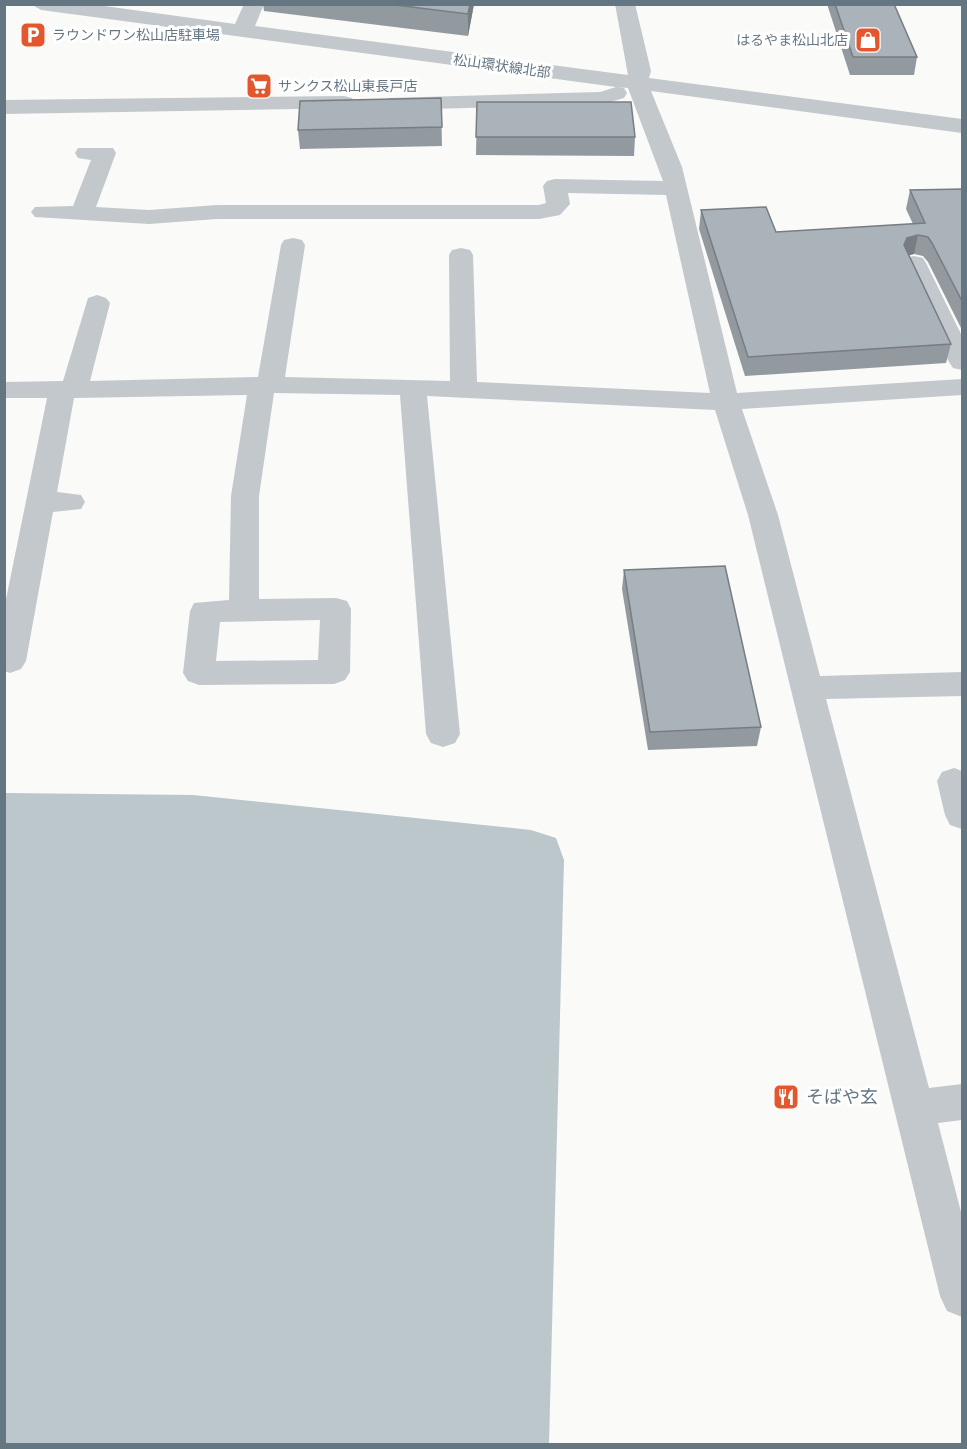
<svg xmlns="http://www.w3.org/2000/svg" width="967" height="1449" font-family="Signika,'Noto Sans JP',sans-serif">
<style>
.water{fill:#bbc7cb}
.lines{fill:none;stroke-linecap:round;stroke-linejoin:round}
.minor{fill:#c3c8cc;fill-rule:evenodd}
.wall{fill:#929a9f}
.shaded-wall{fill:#777d82}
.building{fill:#aab3b9;stroke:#777d82;stroke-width:1.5}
.labels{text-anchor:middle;stroke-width:6;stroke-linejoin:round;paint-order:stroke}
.far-poi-label{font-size:14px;fill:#657683;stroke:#fff;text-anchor:start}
.far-street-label{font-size:14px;fill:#657683;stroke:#fff}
.near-poi-label{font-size:18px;fill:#657683;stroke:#fff;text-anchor:start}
</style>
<rect width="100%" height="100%" fill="#fafaf8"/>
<path class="water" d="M5 793 193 795 531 830 556 838 564 860 549 1444H5Z"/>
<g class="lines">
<g class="minor">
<path d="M31 4H90L235 24 244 4H264L255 26 628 75 615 4H635L651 71 649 78 962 119V133L651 91 682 167 737 393 962 379V395L742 409 778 515 820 676 962 672V696L826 699 929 1088 962 1084V1120L938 1123 962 1216V1317L947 1311 940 1296 748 515 715 410 427 396 460 734 455 743 443 747 431 743 426 734 400 395 274 393 259 496V599L336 598 347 601 351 609 350 672 345 680 334 684 199 685 188 681 183 673 190 611 194 603 229 600 231 496 247 395 74 398 57 492 81 495 85 502 81 509 53 512 26 661 21 669 10 673 4 671V609L47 398H4V382L63 381 88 298 97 295 106 298 110 303 90 381 258 377 281 245 284 240 293 238 302 240 305 245 285 377 450 381 449 255 452 250 461 248 470 250 473 255 477 382 710 393 666 195 568 193 570 204 560 215 539 219H217L149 224 35 217 31 212 35 207 73 206 91 160 78 158 75 153 78 148H113L116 153 96 207 149 210 217 205H539L546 203 543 186 547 181 555 179 663 181 628 88 616 87 624 88 627 93 624 98 603 104 396 110 388 108 385 103 388 98 600 92 616 87 41 10ZM320 620 318 660 216 661 220 622Z"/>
<path d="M344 96 352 98 355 103 352 108 4 114V100Z"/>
<path d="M914 256 923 258 926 263 962 336V370L953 368 949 362 902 263 905 258Z"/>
<path d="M954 768 962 771V829L950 825 945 815 937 781 942 772Z"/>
</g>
</g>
<g class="wall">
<path d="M263 4H474L468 36 264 11Z"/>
<path d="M827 4H894L917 57 914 75H850Z"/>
<path d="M441 98 442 146 300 149 298 130Z"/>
<path d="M477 102 635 137 634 156 476 155Z"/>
<path d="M963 189V332L928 262 923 256 914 254 909 255 951 344 946 363 745 376 699 229 701 210 776 232 913 224 906 209 910 190Z"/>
<path d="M624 570 761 727 757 746 648 750 622 589Z"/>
</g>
<g class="shaded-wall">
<path d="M470 4H474L468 36V14Z"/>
<path d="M918 235 914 254 903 257 904 245 907 238Z"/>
</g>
<g class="building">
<path d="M387 4H470L468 14Z"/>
<path d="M835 4H894L917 57H853Z"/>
<path d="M441 98 442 127 298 130 300 101Z"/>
<path d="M477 102H631L635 137H476Z"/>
<path d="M963 189V303L932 243 928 237 918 235 907 238 904 245 951 344 748 357 701 210 766 207 776 232 925 223 910 190Z"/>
<path d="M725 566 761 727 650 732 624 570Z"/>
</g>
<defs>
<g id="parking-square" transform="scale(1.35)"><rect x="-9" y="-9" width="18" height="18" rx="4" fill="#e4572e" stroke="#fff"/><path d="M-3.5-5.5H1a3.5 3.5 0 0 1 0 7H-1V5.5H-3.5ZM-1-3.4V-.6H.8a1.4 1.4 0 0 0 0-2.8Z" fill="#fff"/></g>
<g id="shop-square" transform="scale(1.35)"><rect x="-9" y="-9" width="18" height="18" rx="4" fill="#e4572e" stroke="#fff"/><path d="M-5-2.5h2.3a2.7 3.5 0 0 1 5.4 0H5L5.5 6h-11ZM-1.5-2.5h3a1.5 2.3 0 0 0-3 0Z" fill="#fff"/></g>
<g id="supermarket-square" transform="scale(1.35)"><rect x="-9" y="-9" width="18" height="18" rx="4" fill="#e4572e" stroke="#fff"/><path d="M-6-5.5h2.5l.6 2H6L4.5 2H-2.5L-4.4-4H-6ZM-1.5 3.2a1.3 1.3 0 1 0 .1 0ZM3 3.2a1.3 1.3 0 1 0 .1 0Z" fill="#fff"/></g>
<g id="restaurant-square" transform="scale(1.35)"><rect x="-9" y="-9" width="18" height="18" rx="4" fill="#e4572e" stroke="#fff"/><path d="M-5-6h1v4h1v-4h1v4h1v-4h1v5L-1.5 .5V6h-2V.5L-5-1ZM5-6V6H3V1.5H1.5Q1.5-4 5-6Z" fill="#fff"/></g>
</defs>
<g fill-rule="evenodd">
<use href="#parking-square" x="33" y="35"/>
<use href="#shop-square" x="868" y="40"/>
<use href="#supermarket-square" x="259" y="86"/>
<use href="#restaurant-square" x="786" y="1097"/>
</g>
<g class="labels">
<g class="far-poi-label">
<text x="52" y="40">ラウンドワン松山店駐車場</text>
<text x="848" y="45" text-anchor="end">はるやま松山北店</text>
<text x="278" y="91">サンクス松山東長戸店</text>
</g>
<g class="far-street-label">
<text transform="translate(502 66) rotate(8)" y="5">松山環状線北部</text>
</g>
<g class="near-poi-label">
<text x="806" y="1103">そばや玄</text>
</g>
</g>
<rect width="967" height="1449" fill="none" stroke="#657683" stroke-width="12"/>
</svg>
